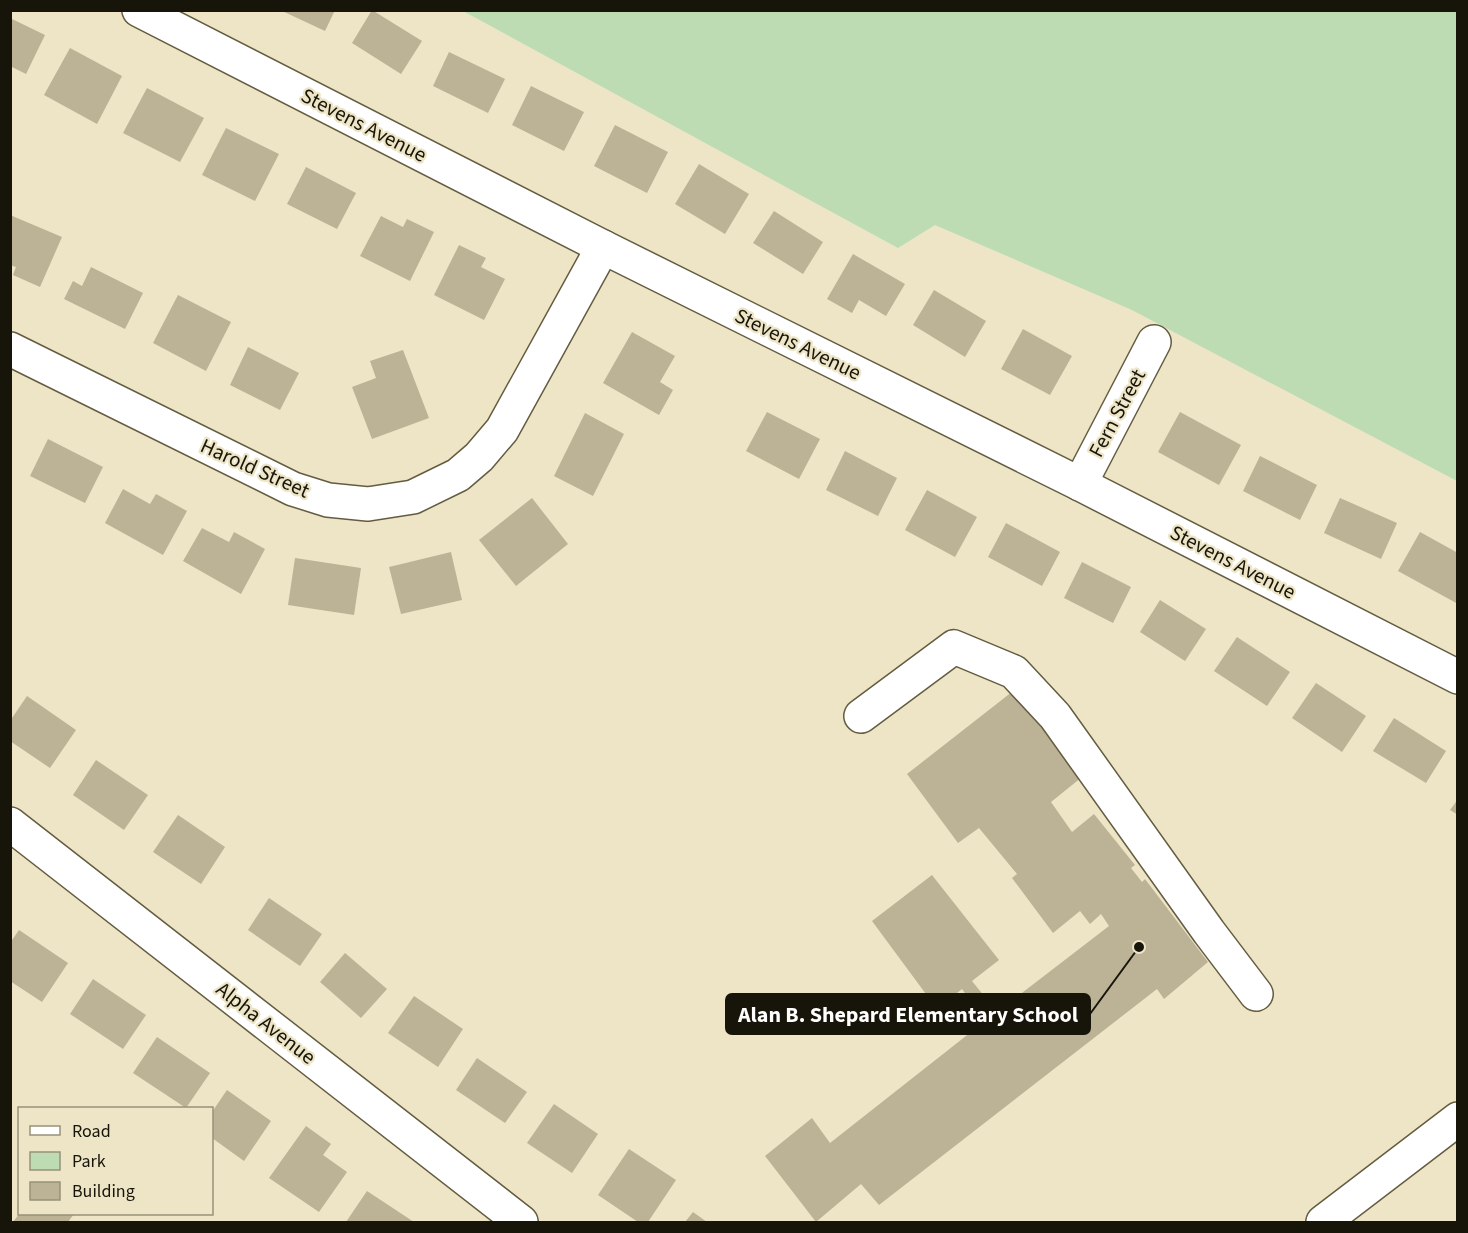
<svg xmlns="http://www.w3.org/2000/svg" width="1468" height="1233" font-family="'Source Sans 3',sans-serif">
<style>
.green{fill:#bddcb4}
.building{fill:#bcb396}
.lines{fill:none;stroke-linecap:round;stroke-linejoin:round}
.minor-casing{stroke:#635c40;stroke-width:36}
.minor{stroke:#fff;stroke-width:33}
.labels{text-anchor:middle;stroke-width:4.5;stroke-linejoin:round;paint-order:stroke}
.street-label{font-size:21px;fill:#171409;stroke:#ede5c6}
.leader{fill:none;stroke:#171409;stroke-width:2}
.callout-dot{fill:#171409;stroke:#ede5c6;stroke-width:2}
.callout{fill:#171409;stroke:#171409;stroke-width:2}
.callout-label{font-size:22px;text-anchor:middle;font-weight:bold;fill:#fff}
</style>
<rect width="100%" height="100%" fill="#ede5c6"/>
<path class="green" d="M463 11H1457V481L1132 310 935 225 898 248Z"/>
<g class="building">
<path d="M280 10H335L325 31Z"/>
<path d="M372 10 422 41 401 74 352 43Z"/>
<path d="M10 18 45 35 26 74 10 66Z"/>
<path d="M70 48 122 76 97 124 44 95Z"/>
<path d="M449 52 505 79 488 113 433 86Z"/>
<path d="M531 86 584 112 564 151 512 125Z"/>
<path d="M147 88 204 118 180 162 123 133Z"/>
<path d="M615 125 668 152 647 193 594 166Z"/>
<path d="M226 128 279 154 255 201 202 175Z"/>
<path d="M699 164 749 194 725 234 675 204Z"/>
<path d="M306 167 356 193 337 229 287 204Z"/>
<path d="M774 211 823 242 803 274 753 243Z"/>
<path d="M10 215 62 237 40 287 13 275 16 267 10 265Z"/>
<path d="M381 216 403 227 407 219 434 232 410 281 360 256Z"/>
<path d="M459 245 486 258 481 267 505 279 484 320 434 295Z"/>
<path d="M853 254 905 284 886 316 859 300 852 313 827 299Z"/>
<path d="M91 267 143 293 125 329 64 299 73 281 82 286Z"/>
<path d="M934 290 986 321 965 357 913 325Z"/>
<path d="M178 295 231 322 206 371 153 343Z"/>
<path d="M1023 329 1072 356 1050 395 1001 369Z"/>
<path d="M632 332 675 356 660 382 673 390 659 415 603 383Z"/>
<path d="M248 347 299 373 280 410 230 385Z"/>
<path d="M403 350 429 418 372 439 352 387 376 378 370 361Z"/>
<path d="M767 412 820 439 799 479 746 451Z"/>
<path d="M1180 412 1241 445 1219 485 1158 452Z"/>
<path d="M585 413 624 434 593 496 554 476Z"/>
<path d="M48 439 103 467 85 503 30 476Z"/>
<path d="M845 451 897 478 878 516 826 490Z"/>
<path d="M1260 456 1317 485 1300 520 1243 491Z"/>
<path d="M123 489 150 504 156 494 187 511 163 555 105 523Z"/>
<path d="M927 490 977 517 955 557 905 530Z"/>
<path d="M532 498 568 544 516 586 479 540Z"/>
<path d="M1340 498 1397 523 1381 559 1324 533Z"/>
<path d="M1006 523 1060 552 1042 586 988 557Z"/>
<path d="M202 528 229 542 234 532 265 549 241 594 183 561Z"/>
<path d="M1420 532 1458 553V604L1398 571Z"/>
<path d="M451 552 462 600 401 614 389 567Z"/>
<path d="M295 558 361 568 354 615 288 605Z"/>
<path d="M1082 562 1131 587 1113 623 1064 598Z"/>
<path d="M1160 600 1206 629 1185 661 1140 632Z"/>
<path d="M1237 637 1290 672 1267 706 1214 671Z"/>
<path d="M1316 683 1366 716 1342 752 1292 718Z"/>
<path d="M1017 688 1082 777 1051 802 1072 832 1094 814 1135 865 1131 868 1142 882 1145 879 1208 962 1164 999 1157 989 879 1205 861 1184 816 1222 765 1156 812 1118 830 1143 985 1021 962 989 937 1009 872 921 932 875 999 960 972 981 997 1012 1109 926 1101 914 1090 924 1080 911 1053 933 1012 878 1017 874 979 828 958 843 907 774Z"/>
<path d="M27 696 76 730 50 768 10 741V721Z"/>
<path d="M1394 718 1446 751 1426 783 1373 751Z"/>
<path d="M96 760 148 795 124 830 73 795Z"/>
<path d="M1458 799V815L1450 810Z"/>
<path d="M178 815 225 847 201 884 153 852Z"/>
<path d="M269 898 322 934 300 966 248 930Z"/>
<path d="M19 930 68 963 42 1002 10 981V943Z"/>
<path d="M345 953 387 989 361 1018 320 982Z"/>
<path d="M93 979 146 1015 123 1049 70 1014Z"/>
<path d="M414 996 463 1029 438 1067 388 1033Z"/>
<path d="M157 1037 210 1073 186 1108 133 1073Z"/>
<path d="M477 1058 527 1092 505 1123 456 1090Z"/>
<path d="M227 1090 271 1121 244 1161 212 1138V1112Z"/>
<path d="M554 1104 598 1134 572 1173 527 1143Z"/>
<path d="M306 1126 331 1144 323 1155 347 1172 319 1212 269 1178Z"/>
<path d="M629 1149 676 1180 648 1222H638L598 1195Z"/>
<path d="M367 1191 414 1222H346Z"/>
<path d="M693 1212 707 1222H685Z"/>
<path d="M19 1214H74L68 1222H13Z"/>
</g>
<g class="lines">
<g class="minor-casing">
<g id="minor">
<path d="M139 10 603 247 1080 484 1458 677"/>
<path d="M10 349 293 489 328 500 368 504 413 497 458 475 479 457 502 430 603 247"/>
<path d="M1080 484 1154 342"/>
<path d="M861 716 954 647 1014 672 1055 716 1209 932 1256 994"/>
<path d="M10 824 521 1222"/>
<path d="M1323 1222 1458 1119"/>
</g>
</g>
<use href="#minor" class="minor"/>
</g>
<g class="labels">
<g class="street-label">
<text transform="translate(364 125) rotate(27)" y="7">Stevens Avenue</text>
<text transform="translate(798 344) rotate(26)" y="7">Stevens Avenue</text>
<text transform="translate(1117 413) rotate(-62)" y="7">Fern Street</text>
<text transform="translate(255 468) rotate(24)" y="7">Harold Street</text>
<text transform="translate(1233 562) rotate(27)" y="7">Stevens Avenue</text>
<text transform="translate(266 1023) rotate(38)" y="7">Alpha Avenue</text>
</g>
</g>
<path class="leader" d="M1139 947L1090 1014"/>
<circle class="callout-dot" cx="1139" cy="947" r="6"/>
<rect class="callout" x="726" y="994" width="364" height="40" rx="6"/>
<g class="callout-label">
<text x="908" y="1022">Alan B. Shepard Elementary School</text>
</g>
<rect width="1468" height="1233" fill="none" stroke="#171409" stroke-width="24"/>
<rect x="18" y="1107" width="195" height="108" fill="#ede5c6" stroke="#97917a" stroke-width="1.5"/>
<rect x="30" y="1126" width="30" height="9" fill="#ffffff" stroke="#97917a" stroke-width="1.5"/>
<text x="72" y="1137" font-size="18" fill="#171409">Road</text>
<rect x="30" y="1152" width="30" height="18" fill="#bddcb4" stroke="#97917a" stroke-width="1.5"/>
<text x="72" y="1167" font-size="18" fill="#171409">Park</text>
<rect x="30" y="1182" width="30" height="18" fill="#bcb396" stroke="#97917a" stroke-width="1.5"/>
<text x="72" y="1197" font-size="18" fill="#171409">Building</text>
</svg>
